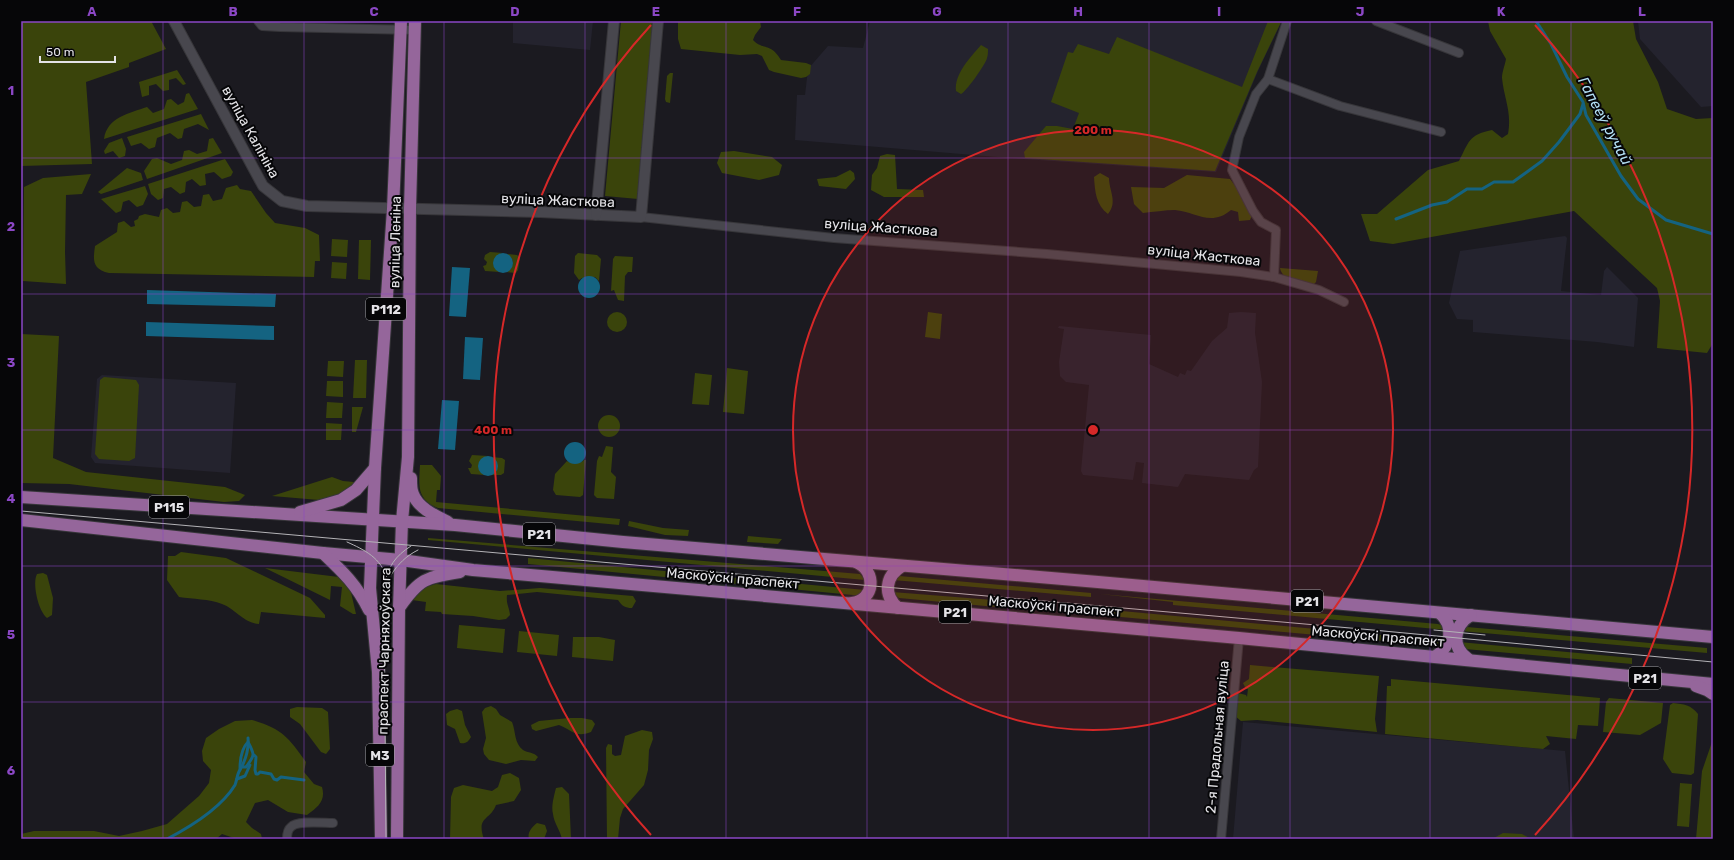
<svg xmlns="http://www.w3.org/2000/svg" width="1734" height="860" font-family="Rubik,sans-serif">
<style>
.built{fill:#24232e}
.green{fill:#3a440b}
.water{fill:#146381}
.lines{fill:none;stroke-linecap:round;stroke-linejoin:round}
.stream{stroke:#146381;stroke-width:3}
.minor-casing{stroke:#37363a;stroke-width:10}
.tertiary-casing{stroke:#37363a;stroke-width:12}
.primary-casing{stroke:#37363a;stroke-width:14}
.minor{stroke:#48474e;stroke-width:8}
.tertiary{stroke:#48474e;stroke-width:10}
.primary{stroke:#95669b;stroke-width:12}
.tram{stroke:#b4b3b7;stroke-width:1}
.grid{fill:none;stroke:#8b47c5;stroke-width:1;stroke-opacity:0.55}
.ring{fill:none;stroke:#d62828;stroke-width:2}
.labels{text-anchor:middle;stroke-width:4;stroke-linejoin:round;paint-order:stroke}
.shield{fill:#060608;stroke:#a1a1a4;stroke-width:1}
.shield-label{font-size:13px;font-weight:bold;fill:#e4e3e7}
.street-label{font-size:14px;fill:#e4e3e7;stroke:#060608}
.water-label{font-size:15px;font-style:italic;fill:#b2def3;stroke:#060608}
.centre{fill:#d62828;stroke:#060608;stroke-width:2}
.ring-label{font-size:12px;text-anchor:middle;font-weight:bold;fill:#d62828;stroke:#060608;stroke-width:4;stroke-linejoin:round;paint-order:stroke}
.neatline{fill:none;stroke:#8b47c5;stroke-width:1.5}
.grid-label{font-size:13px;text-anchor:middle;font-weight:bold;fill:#8b47c5}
</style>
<rect width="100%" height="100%" fill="#1b1a20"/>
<g class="built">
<path d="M513 21H593L590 50 513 43Z"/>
<path d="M870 21H1282L1258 71 1216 172 1009 158 795 140 797 95H805L808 69 828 46 863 48Z"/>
<path d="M1638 21H1713V106L1701 107 1640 39Z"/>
<path d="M1565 236 1567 238 1561 291 1601 295 1604 271 1607 267 1638 298 1634 347 1597 342 1473 332V320L1457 319 1449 303 1460 251Z"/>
<path d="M1241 312 1256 313 1255 333 1262 382 1258 467 1254 470 1249 480 1185 474 1178 487 1142 483 1144 463 1136 462 1133 480 1083 475 1081 471 1089 385 1066 382 1060 376 1059 362 1064 329 1058 328 1059 326 1151 335 1149 364 1178 377 1180 373 1185 375 1187 370 1191 371 1212 341 1227 328 1229 313Z"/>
<path d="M102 375 236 383 230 473 95 463 91 457 97 379Z"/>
<path d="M1243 722 1565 751 1574 839H1233Z"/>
</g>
<g class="green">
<path d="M21 21H151L166 49 129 63V67L86 82 92 164 21 166Z"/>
<path d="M621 21H653L638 199 605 196Z"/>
<path d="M678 21H760L761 27 755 35 753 40C764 51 770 42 781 60L806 63 811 65 810 74 806 77 801 78 774 72 769 70 762 56 757 54 740 55 681 49 678 39Z"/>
<path d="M1268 21H1280L1281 22 1257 72 1215 171 1025 158 1024 152 1046 126H1057L1073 129 1079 113 1051 102 1068 52 1073 53 1078 44 1109 54 1117 37 1242 87Z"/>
<path d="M1488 21H1633L1636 39 1658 82 1667 109 1696 119 1713 118V343L1707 353 1657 348 1660 301 1657 288 1574 211 1393 244 1370 241 1361 214H1377L1428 170 1459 161C1469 142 1468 135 1492 130L1502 138 1508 134C1512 111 1504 99 1502 78 1502 72 1505 65 1506 59L1490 31Z"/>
<path d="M981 45 988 49C988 52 988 55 987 58 986 64 965 93 961 94L956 91C954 74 970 58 981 45Z"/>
<path d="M177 70 186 84 183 85 176 78 169 80V90L163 91 156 84 149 86V95L142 97 139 82Z"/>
<path d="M670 73H673L670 103 666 102 665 99 667 76Z"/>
<path d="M189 93 198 109 104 139C107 117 130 113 147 107L153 113 164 109 167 100 171 99 178 105 184 102 186 94Z"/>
<path d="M201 114 209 130 198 124 184 129 182 138 178 139 170 133 157 138 155 147 149 149 141 143 131 146 127 137Z"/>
<path d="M122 138 126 149 125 156 119 158 113 151 105 154 104 151 109 143Z"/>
<path d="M213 138 222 153 147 179 144 171 152 159 157 158 171 164 182 160 184 151 189 150 197 154 207 151 209 139Z"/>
<path d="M734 151 772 157 782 165 779 175 759 180 722 173 717 163 721 152Z"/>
<path d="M887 154 895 155 897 189 923 190 924 197H884L871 190 872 175 877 168 880 156Z"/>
<path d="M225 159 233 172 231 176 222 179 214 172 205 174 206 185 200 186 192 179 186 182 185 192 180 194 171 187 164 189 163 198 158 200 151 194 148 184Z"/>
<path d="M127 168 141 173 143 180 101 194 98 192Z"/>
<path d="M850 170 854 173 855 179 846 189 819 186 817 179 836 177Z"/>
<path d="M1100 173 1109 178C1109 191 1118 202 1108 214 1096 205 1095 192 1094 177Z"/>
<path d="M91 174 82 194 66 195 65 252 66 284 23 281 24 187 43 178Z"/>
<path d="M1187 175 1230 179 1245 199 1252 215 1250 220 1239 221 1238 212 1231 210C1211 227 1196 212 1175 210 1165 210 1153 212 1143 213L1134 204 1131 187 1164 188Z"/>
<path d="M237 185 240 189 251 191 266 213 275 223 305 228 319 235 320 261H315L314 277 109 273C92 269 93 260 95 246L117 232 118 223 124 221 131 227 135 226 134 221 138 219 139 216 145 214 159 217 161 210 167 208 173 213 180 212 182 202 187 201 194 207 201 206 203 195 209 194 213 201 222 199 226 188Z"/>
<path d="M145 186 148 194 143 205 137 207 129 200 123 202 121 211 116 213 101 199Z"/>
<path d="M332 239 348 240 347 257 331 256Z"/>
<path d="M359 240H371L370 280 358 279Z"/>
<path d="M490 252 503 253 499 254 494 263 496 269 500 272 485 271 483 266 486 265 487 262 484 259 485 255Z"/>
<path d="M578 253 597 255 601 259 599 281 595 277 582 278 579 280 574 273 575 256Z"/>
<path d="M507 254 517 255 520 258 518 270 516 273 506 272 509 271 513 263 512 259Z"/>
<path d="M615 256 633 257 632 272H628L625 276 624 301 618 300 614 290 611 291 613 259Z"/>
<path d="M332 262 347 263 346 279 331 278Z"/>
<path d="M1280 268 1318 271 1316 282 1313 285C1302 282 1282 281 1280 268Z"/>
<path d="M928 312 942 314 940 339 925 337Z"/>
<circle cx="617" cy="322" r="10"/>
<path d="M21 334 59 336 53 458 86 472 225 487 245 495 239 501 224 502 69 484 21 483Z"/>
<path d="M355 360H367L366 398H353Z"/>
<path d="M328 361H344L343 377 327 376Z"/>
<path d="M727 368 748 371 744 414 723 412Z"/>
<path d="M695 373 712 375 709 405 692 404Z"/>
<path d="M104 377 136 380 139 385 135 458 129 461 99 459 95 454 100 380Z"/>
<path d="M327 381H343V397L326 396Z"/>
<path d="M327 402 343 403 342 418H326Z"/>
<path d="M352 407H363L356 432H352Z"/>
<circle cx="609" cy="426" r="11"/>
<path d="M326 423 342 424 341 440H326Z"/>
<path d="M606 446 613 447 611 472 616 477 614 499 597 498 594 495 597 461 599 456 602 457Z"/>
<path d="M472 455 488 456 485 457 479 466 481 472 485 475 471 474 468 468H471L472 465 469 461Z"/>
<path d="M492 457 502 458 505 460 504 473 501 475H492L494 473 495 459Z"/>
<path d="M584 460H586L583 495 580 497 556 495 553 490 555 474 567 461C572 464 580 464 584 460Z"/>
<path d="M420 465H432L441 476 440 490H437L436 502 620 519 619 525 438 508C416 499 419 485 420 465Z"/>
<path d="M332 477 343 481 354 482 353 486 331 499 319 500 272 496Z"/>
<path d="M629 521 663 528 689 530 688 536 665 535 628 526Z"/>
<path d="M748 536 782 539 778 544 747 542Z"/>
<path d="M428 538 860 574 865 580 428 540Z"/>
<path d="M181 552 226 558 310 598 325 615V618L261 612 259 624C243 623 236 609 222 604 209 599 193 599 179 597L167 580 168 556H175Z"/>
<path d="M528 558 865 590 858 595H853L528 564Z"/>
<path d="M265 568 339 577 350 588 356 614H353L340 606 342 587 331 586 330 600Z"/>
<path d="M43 573 47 575 53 598 52 615 47 618C38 611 32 583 37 574Z"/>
<path d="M899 576 1091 593V597L893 580Z"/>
<path d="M436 584 500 591 540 588 633 596 636 601 632 608C625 608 622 606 618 600L537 592 507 595C506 604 509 606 510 615L506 619 499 620 473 616 442 614 441 612 425 611 426 602 412 600C417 590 424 587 436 584Z"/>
<path d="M892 592 1019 602 1018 609 899 598Z"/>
<path d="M1100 594 1438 624 1444 626 1447 630 1173 605V602Z"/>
<path d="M1100 609 1446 641 1442 645 1438 646 1099 615Z"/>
<path d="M459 625 505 629 503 653 457 648Z"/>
<path d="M1467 627 1707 648V653L1461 631Z"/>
<path d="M519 631 559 635 557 656 517 652Z"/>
<path d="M573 637H599L615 640 613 661 572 657Z"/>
<path d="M1459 642 1632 658V664L1465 649Z"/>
<path d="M1250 665 1379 676 1375 719 1377 732 1257 720 1241 721 1235 716 1238 693 1246 695 1247 697 1248 689H1246L1243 683 1249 679Z"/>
<path d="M1391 679 1600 698 1598 726 1578 725 1576 739 1546 736 1550 744 1543 749 1385 734 1387 686H1391Z"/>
<path d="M1609 698 1663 703 1661 723 1640 735 1603 732 1606 702Z"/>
<path d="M1673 703C1684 704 1691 705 1698 714L1694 773 1691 775 1672 773 1663 759 1670 705Z"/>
<path d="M491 706 496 709 500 715 512 722C516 732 514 743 523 750 528 753 534 752 538 757L535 761 521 760 506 764 489 760 484 754 483 749 486 738 482 712 485 708Z"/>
<path d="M297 707 322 708 328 712 330 749 326 754 321 752 300 724 290 717V709Z"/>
<path d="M457 709 462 711 465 725 471 737C468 742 466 744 460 743L455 729 447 725 446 714 450 711Z"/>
<path d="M569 718H582L592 720 595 724 591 732C575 738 572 730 559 725L536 731 532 729 531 725 539 721Z"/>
<path d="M252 720C282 729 288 737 306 762L304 772 314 784 322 787C326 801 318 807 307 815L288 812 268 800 255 803 246 822 252 828 261 834 262 839H237L222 834 216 839H21V834L34 831H94L119 836 142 831 167 824 199 796 209 783 211 770 203 761 202 751 206 738 219 729 235 721Z"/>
<path d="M642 730 652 732 653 739 649 750 648 770 644 785 623 809 620 818 618 839H607L606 748 608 744 612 745V754L615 756 621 755 625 736Z"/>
<path d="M1713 739V839H1696L1702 771Z"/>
<path d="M510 773 519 778 521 790 514 801 496 805C490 821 476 816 484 839H450L451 797 454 788 463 785 492 791 498 787 502 775Z"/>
<path d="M1680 783 1692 784 1689 827 1677 826Z"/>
<path d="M562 787 569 794 571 839H562C560 830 554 823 553 814 551 806 554 796 556 788Z"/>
<path d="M537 823 545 825 547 831 544 839H529C527 832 532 827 537 823Z"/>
<path d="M1503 833 1522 834 1531 839H1492Z"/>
</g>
<g class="water">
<circle cx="503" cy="263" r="10"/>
<path d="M452 267 470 268 466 317 449 316Z"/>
<circle cx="589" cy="287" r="11"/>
<path d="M147 290 276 294 275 307 147 304Z"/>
<path d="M146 322 274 326V340L146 336Z"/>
<path d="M465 337 483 338 480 380 463 379Z"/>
<path d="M442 400 459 401 455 450 438 449Z"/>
<circle cx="575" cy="453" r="11"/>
<circle cx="488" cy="466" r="10"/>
</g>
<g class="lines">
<g class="stream">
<path d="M1536 21 1551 44 1567 77 1583 102 1586 115 1621 176 1638 199 1666 220 1713 234"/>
<path d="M1396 219 1432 205 1447 202 1467 189H1482L1494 182H1513L1542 161 1559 142 1580 114 1583 104"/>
<path d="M254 755 256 757 255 770 256 774H258L260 772 271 774 274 779 277 780 281 777 304 780"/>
<path d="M240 769C240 759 241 749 248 742 255 755 255 755 246 767H243"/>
<path d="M237 779 245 776 250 765"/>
<path d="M167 839C190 827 221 808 235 785 237 780 237 774 240 770 245 761 249 749 248 738"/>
</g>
<g class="minor-casing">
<g id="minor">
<path d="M258 21 262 26 280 27 415 30"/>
<path d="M1376 21 1459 53"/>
<path d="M1268 79 1340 106 1441 132"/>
<path d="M641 217 834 238 1047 254 1241 272 1274 277 1319 290 1344 302"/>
<path d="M1274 277 1276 230 1261 222 1253 211 1232 170 1239 137 1256 94 1268 79 1287 21"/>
<path d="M287 839C287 835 287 830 291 827 297 820 323 823 333 823"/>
<path d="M1221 839 1239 638"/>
</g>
</g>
<g class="tertiary-casing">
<g id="tertiary">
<path d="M174 21 263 186 282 201 307 206 540 212 641 217 658 21"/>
<path d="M596 215 614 21"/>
</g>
</g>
<g class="primary-casing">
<g id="primary">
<path d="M411 478C411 483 411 490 413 494 418 508 436 516 448 522"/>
<path d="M21 497 455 525 623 542 1098 582 1713 637"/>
<path d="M300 512 341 500 356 490 375 468"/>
<path d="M21 520 323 553 401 560 473 570 1239 638 1713 684"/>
<path d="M323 553C342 571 357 585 369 610"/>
<path d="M852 603C875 600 877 571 856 562"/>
<path d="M399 608C419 579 426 577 460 572"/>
<path d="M898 608C883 595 885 576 902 566"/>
<path d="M1436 656C1452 645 1454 626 1440 613"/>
<path d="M1468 659C1451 647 1453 626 1471 615"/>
<path d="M1696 686 1707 690 1713 694"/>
<path d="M381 839 378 672 370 588 375 468 393 209 401 21"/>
<path d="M397 839 399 608 402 521 408 457 410 209 415 21"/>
</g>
</g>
<use href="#minor" class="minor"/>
<use href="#tertiary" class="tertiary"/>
<use href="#primary" class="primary"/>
<g class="tram">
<path d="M21 511 1373 630 1713 662"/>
<path d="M347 542C365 550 381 558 387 578"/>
<path d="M391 575C398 564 406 556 418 550"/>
<path d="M1434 630 1485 635"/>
<path d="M386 839 384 585C388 567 395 556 411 546"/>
</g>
</g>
<path class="grid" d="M163 21V839M304 21V839M444 21V839M585 21V839M726 21V839M867 21V839M1008 21V839M1149 21V839M1290 21V839M1430 21V839M1571 21V839M21 158H1713M21 294H1713M21 430H1713M21 566H1713M21 702H1713"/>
<circle cx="1093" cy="430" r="300" fill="#d62828" fill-opacity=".12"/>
<g class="ring">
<circle cx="1093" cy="430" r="300"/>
<path d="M651 835A600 600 0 0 1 651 25M1535 25A600 600 0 0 1 1535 835"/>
</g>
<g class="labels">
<g class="shield">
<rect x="366" y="298" width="40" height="22" rx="3"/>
<rect x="149" y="496" width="40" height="22" rx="3"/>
<rect x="523" y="523" width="32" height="22" rx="3"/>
<rect x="1291" y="590" width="32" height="22" rx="3"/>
<rect x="939" y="601" width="32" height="22" rx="3"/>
<rect x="1629" y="667" width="32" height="22" rx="3"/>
<rect x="366" y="744" width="28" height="22" rx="3"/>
</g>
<g class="shield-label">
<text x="386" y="314">Р112</text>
<text x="169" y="512">Р115</text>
<text x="539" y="539">Р21</text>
<text x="1307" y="606">Р21</text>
<text x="955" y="617">Р21</text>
<text x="1645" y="683">Р21</text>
<text x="380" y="760">М3</text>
</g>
<g class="street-label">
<text transform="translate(251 132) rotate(61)" y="5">вуліца Калініна</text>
<text transform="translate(558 200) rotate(2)" y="5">вуліца Жасткова</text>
<text transform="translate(881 227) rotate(4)" y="5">вуліца Жасткова</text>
<text transform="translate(395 242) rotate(-89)" y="5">вуліца Леніна</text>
<text transform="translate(1204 255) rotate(6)" y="5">вуліца Жасткова</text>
<text transform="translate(733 578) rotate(5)" y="5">Маскоўскі праспект</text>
<text transform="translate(1055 606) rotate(5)" y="5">Маскоўскі праспект</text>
<text transform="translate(1378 636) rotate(5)" y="5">Маскоўскі праспект</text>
<text transform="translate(384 651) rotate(-89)" y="5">праспект Чарняхоўскага</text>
<text transform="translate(1217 737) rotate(-85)" y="5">2-я Прадольная вуліца</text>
</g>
<g class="water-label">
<text transform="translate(1605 121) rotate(62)" y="5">Гапееў ручай</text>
</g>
</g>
<circle cx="1093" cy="430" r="6" class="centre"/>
<g class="ring-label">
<text x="1093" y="134">200 m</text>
<text x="493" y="434">400 m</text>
</g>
<rect width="1734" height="860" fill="none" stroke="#060608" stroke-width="44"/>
<path d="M40 56v6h75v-6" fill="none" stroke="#e4e3e7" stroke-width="2"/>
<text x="46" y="56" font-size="12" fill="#e4e3e7" stroke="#060608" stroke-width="3" paint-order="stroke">50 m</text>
<rect x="22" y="22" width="1690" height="816" class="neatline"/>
<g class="grid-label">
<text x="92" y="16">A</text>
<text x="233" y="16">B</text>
<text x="374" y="16">C</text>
<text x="515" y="16">D</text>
<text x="656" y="16">E</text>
<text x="797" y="16">F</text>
<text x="937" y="16">G</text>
<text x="1078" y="16">H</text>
<text x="1219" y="16">I</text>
<text x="1360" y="16">J</text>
<text x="1501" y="16">K</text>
<text x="1642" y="16">L</text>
<text x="11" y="95">1</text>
<text x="11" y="231">2</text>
<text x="11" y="367">3</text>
<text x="11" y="503">4</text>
<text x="11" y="639">5</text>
<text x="11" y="775">6</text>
</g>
</svg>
